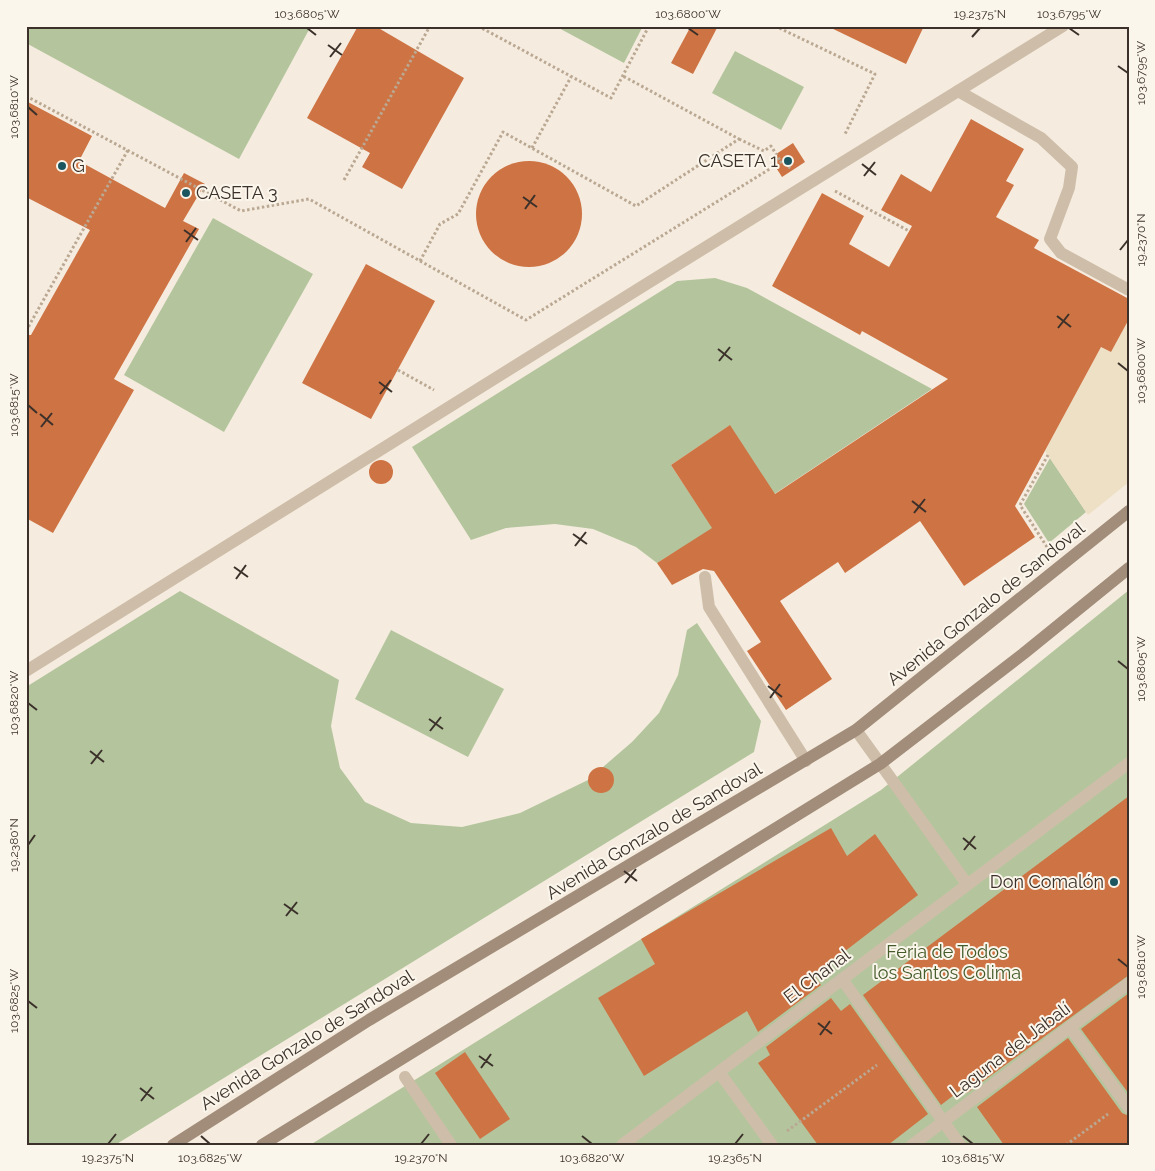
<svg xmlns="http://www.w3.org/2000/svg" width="1155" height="1171" font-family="Raleway,sans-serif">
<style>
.green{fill:#b4c59d}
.plaza{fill:#ede0c5}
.building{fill:#ce7343}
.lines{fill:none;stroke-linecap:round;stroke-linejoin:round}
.path{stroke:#baa893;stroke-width:3;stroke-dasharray:2.5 2.5;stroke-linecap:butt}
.lane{stroke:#cebea9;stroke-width:12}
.street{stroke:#cebea9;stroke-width:12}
.secondary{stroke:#a28d7a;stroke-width:12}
.ticks{fill:none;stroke:#3b312a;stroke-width:2}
.poi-dot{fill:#1b5560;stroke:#fbf6ec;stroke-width:2}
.labels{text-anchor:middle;stroke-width:4;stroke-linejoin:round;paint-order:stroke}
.poi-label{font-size:18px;fill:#3b312a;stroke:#fbf6ec;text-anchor:end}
.street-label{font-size:18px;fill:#3b312a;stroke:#fbf6ec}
.park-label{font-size:18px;fill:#455b2b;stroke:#fbf6ec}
.neatline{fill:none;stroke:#3b312a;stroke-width:2}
.ticks-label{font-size:12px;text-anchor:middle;fill:#3b312a}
</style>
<rect width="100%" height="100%" fill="#f5ecdf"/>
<g class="green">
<path d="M26 26H311L239 159 26 43Z"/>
<path d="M555 26H643L624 63Z"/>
<path d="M735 51 804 87 781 130 712 93Z"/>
<path d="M213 218 313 274 224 432 124 375Z"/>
<path d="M715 278 747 288 932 389 725 527 729 426 671 465 716 533 683 555 678 550 657 563 636 547 593 529 555 524 506 528 471 540 412 447 677 281Z"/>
<path d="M1050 458 1086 512 1049 543 1024 504Z"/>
<path d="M1129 590V1145H310L881 790Z"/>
<path d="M180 591 339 680 331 726 340 768 365 802 411 823 462 827 520 813 588 780 632 742 659 713 678 675 687 630 697 623 761 721 754 752 115 1145H26V687Z"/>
<path d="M391 630 504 689 468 757 355 699Z"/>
</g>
<path class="plaza" d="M1129 319V482L1088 515 1045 451 1101 347 1111 352Z"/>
<g class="building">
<path d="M358 26H375L464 78 402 189 362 167 370 153 307 118Z"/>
<path d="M691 26H718L693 74 671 63Z"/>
<path d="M827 26H924L906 64Z"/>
<path d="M26 101 92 136 79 161 165 208 184 173 205 184 183 221 199 229 114 379 134 390 53 533 26 518V335H31L90 230 26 197Z"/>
<path d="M971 119 1024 149 1006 181 1014 185 996 217 1039 240 1034 248 1129 299V319L1111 352 1101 347 1015 506 1035 537 964 586 920 521 845 573 838 562 780 601 832 679 786 710 747 651 761 642 714 571 703 569 672 585 657 563 712 528 671 465 730 425 775 494 948 379 862 331 860 335 772 286 822 193 864 216 849 244 889 267 912 226 881 210 901 174 931 192Z"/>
<path d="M793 143 805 162 782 177 770 158Z"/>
<circle cx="529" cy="214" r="53"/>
<path d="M366 264 435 301 371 419 302 383Z"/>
<circle cx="381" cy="472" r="12"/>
<circle cx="601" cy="780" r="13"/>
<path d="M1129 796V975L967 1093 963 1088 941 1105 863 995Z"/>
<path d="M831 828 847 856 875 834 918 895 814 975 821 985 758 1032 747 1011 644 1076 598 998 655 964 641 939Z"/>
<path d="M1129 993V1094L1081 1029Z"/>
<path d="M831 998 841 1011 850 1004 928 1114 888 1145H818L758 1063 770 1055 766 1047Z"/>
<path d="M1068 1038 1122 1113 1129 1116V1145H1004L977 1107Z"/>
<path d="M465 1052 510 1119 480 1139 435 1073Z"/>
</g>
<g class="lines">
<g class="path">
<path d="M478 26 611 98 649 26"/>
<path d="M775 26 875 74 845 134"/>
<path d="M26 96 241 211 309 199 526 320 781 162 792 169"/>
<path d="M739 139 764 151 771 146 781 162"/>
<path d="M532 148 571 77"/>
<path d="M344 180 430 26"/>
<path d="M835 191 909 231"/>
<path d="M420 261 440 224 458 214 503 132 636 206 739 139 623 76"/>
<path d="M26 331 128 150"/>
<path d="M398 370 434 390"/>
<path d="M1047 547 1020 505 1048 455"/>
<path d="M787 1131 877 1065"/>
<path d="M1066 1145 1108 1114"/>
</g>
<g class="lane">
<path d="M958 91 1041 138 1072 167 1069 188 1050 239 1061 253 1129 290"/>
<path d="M705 577 709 607 806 761"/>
<path d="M26 671C372 456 716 239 1063 26"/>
</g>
<g class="street">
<path d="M856 730 967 884"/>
<path d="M842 979 960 1145"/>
<path d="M1070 1027 1129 1108"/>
<path d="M719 1072 772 1145"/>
<path d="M405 1077 451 1145"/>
<path d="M622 1145 1129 763"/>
<path d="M912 1145 1129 983"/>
</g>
<g class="secondary">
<path d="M173 1145 369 1020 856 730 1129 511"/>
<path d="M262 1145 880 764 1023 654 1129 568"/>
</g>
</g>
<path class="ticks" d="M307 28 316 35M688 28 698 35M1069 28 1079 35M972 37 980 28M328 45 342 55M330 57 341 43M1118 66 1128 73M28 107 37 115M862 164 876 175M864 176 875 162M523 197 537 207M525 209 535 195M184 230 198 240M186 242 196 228M1120 250 1128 240M1057 316 1071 327M1058 328 1069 314M718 349 732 360M719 361 730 347M1118 363 1128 371M379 382 392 392M380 394 391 380M28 405 37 413M40 414 53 425M41 427 52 413M912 501 926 512M914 513 925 499M573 534 587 544M575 546 586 532M234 567 248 577M236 579 246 565M1118 661 1128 669M768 686 782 697M770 698 780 684M28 703 37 710M429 719 443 729M430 731 441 717M90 751 104 762M91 764 102 750M963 838 976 849M28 845 35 835M964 850 975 836M624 871 637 881M625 883 636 869M284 904 298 914M286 916 297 902M1118 959 1128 967M28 1001 37 1008M818 1023 832 1034M820 1035 830 1021M479 1056 493 1066M481 1068 491 1054M140 1088 154 1099M141 1101 152 1087M201 1136 210 1144M582 1136 592 1144M963 1136 973 1144M108 1144 116 1134M421 1144 429 1134M735 1144 743 1134"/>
<g class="poi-dot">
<circle cx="788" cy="161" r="5"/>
<circle cx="62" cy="166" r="5"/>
<circle cx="186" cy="193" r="5"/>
<circle cx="1114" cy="882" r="5"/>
</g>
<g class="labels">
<g class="poi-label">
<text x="778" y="167">CASETA 1</text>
<text x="72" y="172" text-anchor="start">G</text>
<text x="196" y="199" text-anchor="start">CASETA 3</text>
<text x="1104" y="888">Don Comalón</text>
</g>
<g class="street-label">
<text transform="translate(986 604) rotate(-39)" y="6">Avenida Gonzalo de Sandoval</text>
<text transform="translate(654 831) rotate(-31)" y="6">Avenida Gonzalo de Sandoval</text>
<text transform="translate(817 976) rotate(-37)" y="6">El Chanal</text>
<text transform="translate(307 1040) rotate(-32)" y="6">Avenida Gonzalo de Sandoval</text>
<text transform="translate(1010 1050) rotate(-37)" y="6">Laguna del Jabalí</text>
</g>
<g class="park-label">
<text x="947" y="958">Feria de Todos<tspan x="947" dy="21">los Santos Colima</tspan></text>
</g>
</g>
<rect width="1155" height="1171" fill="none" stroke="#fbf6ec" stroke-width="55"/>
<rect x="28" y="28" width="1100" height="1116" class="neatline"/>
<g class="ticks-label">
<text x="307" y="18">103.6805°W</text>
<text x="688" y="18">103.6800°W</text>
<text x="980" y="18">19.2375°N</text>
<text x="1069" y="18">103.6795°W</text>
<text transform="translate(1141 73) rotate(-90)" y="4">103.6795°W</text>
<text transform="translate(14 107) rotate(-90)" y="4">103.6810°W</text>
<text transform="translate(1141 240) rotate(-90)" y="4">19.2370°N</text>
<text transform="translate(1141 371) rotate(-90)" y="4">103.6800°W</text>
<text transform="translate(14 405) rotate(-90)" y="4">103.6815°W</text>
<text transform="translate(1141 669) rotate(-90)" y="4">103.6805°W</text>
<text transform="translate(14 703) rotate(-90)" y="4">103.6820°W</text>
<text transform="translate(14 845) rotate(-90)" y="4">19.2380°N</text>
<text transform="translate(1141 967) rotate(-90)" y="4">103.6810°W</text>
<text transform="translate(14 1001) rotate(-90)" y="4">103.6825°W</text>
<text x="108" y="1162">19.2375°N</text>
<text x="210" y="1162">103.6825°W</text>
<text x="421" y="1162">19.2370°N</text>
<text x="592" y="1162">103.6820°W</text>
<text x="735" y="1162">19.2365°N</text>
<text x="973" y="1162">103.6815°W</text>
</g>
</svg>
